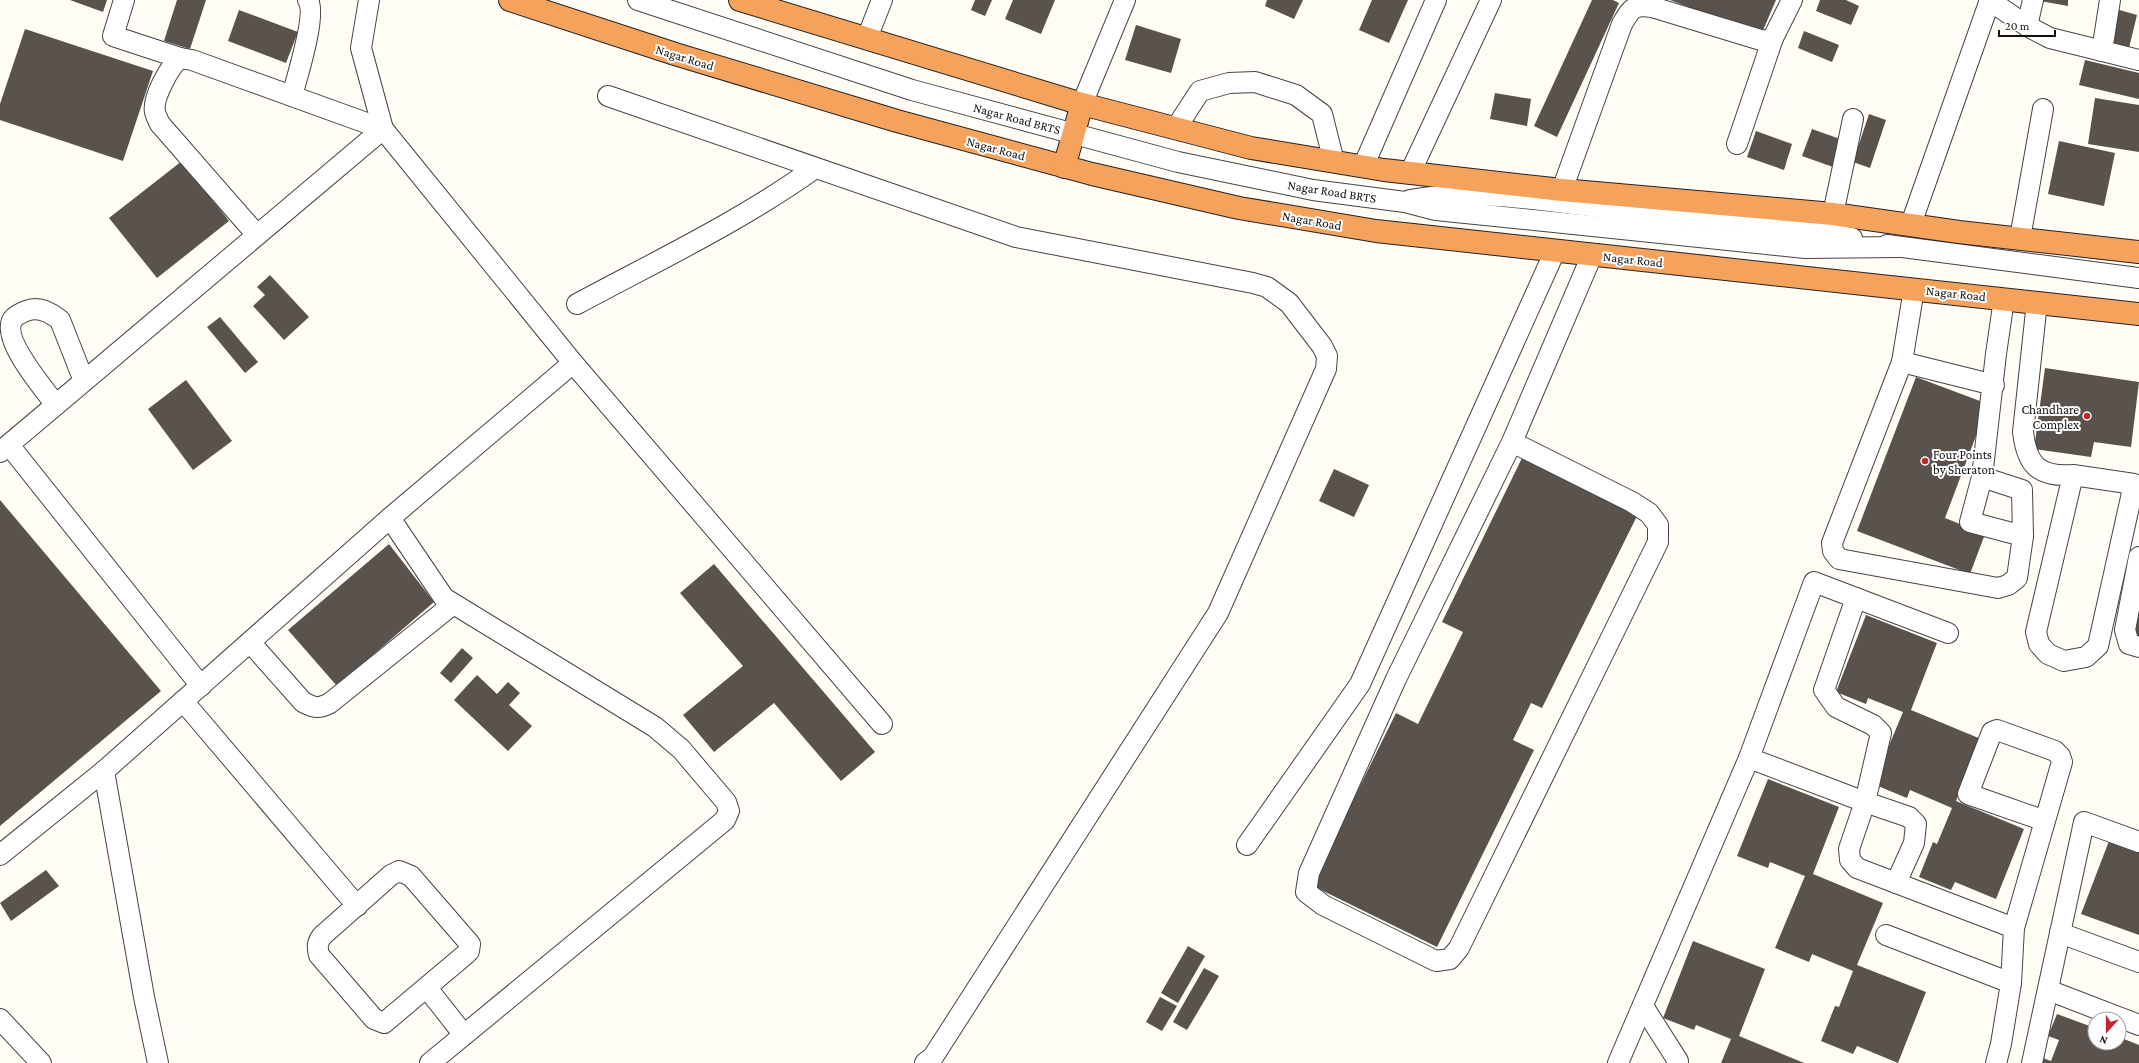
<svg xmlns="http://www.w3.org/2000/svg" width="2139" height="1063" font-family="'Crimson Pro',serif">
<style>
.building{fill:#5a524d}
.lines{fill:none;stroke-linecap:round;stroke-linejoin:round}
.minor-casing{stroke:#444;stroke-width:22}
.highway-casing{stroke:#222;stroke-width:24}
.minor{stroke:#fff;stroke-width:20}
.highway{stroke:#f5a25d;stroke-width:22}
.poi-dot{fill:#c4262e;stroke:#fff;stroke-width:1.5}
.labels{text-anchor:middle;stroke-width:4;stroke-linejoin:round;paint-order:stroke}
.street-label{font-size:13px;fill:#111;stroke:#fff}
.poi-label{font-size:13px;fill:#111;stroke:#fff;text-anchor:end}
</style>
<rect width="100%" height="100%" fill="#fffdf5"/>
<g class="building">
<path d="M70 0H107L103 12Z"/>
<path d="M177 0H206L190 49 164 41Z"/>
<path d="M975 0H992L985 16 971 10Z"/>
<path d="M1013 0H1055L1041 34 1005 19Z"/>
<path d="M1267 0H1303L1294 19 1265 6Z"/>
<path d="M1372 0H1408L1389 43 1359 30Z"/>
<path d="M1592 0H1613L1619 3 1557 137 1534 126Z"/>
<path d="M1670 0H1776L1761 35Z"/>
<path d="M1820 0H1846L1859 6 1851 25 1816 11Z"/>
<path d="M2040 0H2068V6L2040 1Z"/>
<path d="M2116 9 2137 15 2129 48 2107 42Z"/>
<path d="M239 10 298 32 286 63 228 41Z"/>
<path d="M1136 25 1181 39 1171 73 1125 60Z"/>
<path d="M25 29 153 71 123 161 0 120V104Z"/>
<path d="M1804 31 1839 45 1832 62 1798 48Z"/>
<path d="M2085 60 2139 73V99L2079 85Z"/>
<path d="M1495 93 1531 99 1527 126 1490 119Z"/>
<path d="M2095 98 2139 105V152L2088 144Z"/>
<path d="M1869 114 1886 120 1870 168 1853 162Z"/>
<path d="M1812 129 1843 140 1833 167 1802 156Z"/>
<path d="M1756 131 1792 144 1784 170 1747 157Z"/>
<path d="M2059 141 2115 153 2104 206 2048 194Z"/>
<path d="M182 161 229 221 157 278 109 218Z"/>
<path d="M270 275 309 317 284 340 253 306 265 295 257 287Z"/>
<path d="M220 317 258 362 245 373 207 327Z"/>
<path d="M2045 368 2139 382 2131 447 2094 442 2091 457 2034 449Z"/>
<path d="M1916 377 1988 404 1945 518 1985 534 1970 574 1857 531Z"/>
<path d="M186 380 232 441 193 470 148 409Z"/>
<path d="M1522 458 1638 514 1542 708 1531 703 1513 740 1534 750 1437 947 1311 885 1396 713 1418 724 1463 632 1442 622Z"/>
<path d="M1334 469 1369 485 1354 517 1319 501Z"/>
<path d="M0 500 161 691 0 826Z"/>
<path d="M389 544 434 602 337 686 288 630Z"/>
<path d="M714 564 875 752 841 781 774 703 714 752 683 715 743 666 680 593Z"/>
<path d="M2139 605V641L2133 640Z"/>
<path d="M1866 615 1937 643 1911 710 1981 739 1956 801 2024 829 1996 899 1955 882 1951 890 1919 877 1933 842 1937 844 1952 808 1910 790 1907 798 1873 784 1903 712 1868 698 1866 704 1836 692Z"/>
<path d="M462 648 473 658 451 683 440 673Z"/>
<path d="M477 675 497 694 508 682 520 693 509 705 532 726 508 751 454 700Z"/>
<path d="M1768 779 1839 807 1813 874 1883 903 1857 965 1926 992 1898 1063 1857 1046 1853 1054 1821 1041 1835 1006 1839 1007 1853 971 1812 954 1809 962 1775 948 1805 876 1770 862 1768 868 1737 856Z"/>
<path d="M2109 841 2139 852V935L2081 914Z"/>
<path d="M46 870 59 886 11 921 0 903Z"/>
<path d="M1693 941 1765 969 1739 1036 1804 1063H1721L1731 1039 1696 1025 1694 1030 1663 1018Z"/>
<path d="M1188 946 1205 956 1178 1003 1161 993Z"/>
<path d="M1204 968 1219 976 1187 1030 1173 1022Z"/>
<path d="M1160 997 1177 1006 1162 1031 1146 1022Z"/>
<path d="M2057 1014 2095 1028V1043H2119V1037L2139 1045V1063H2038L2040 1057 2051 1061 2059 1040 2048 1036Z"/>
</g>
<g class="lines">
<g class="minor-casing">
<g id="minor">
<path d="M124 0 113 36 180 58"/>
<path d="M369 0 361 48 383 129"/>
<path d="M638 0 912 90 1178 162 1313 190 1405 202 1436 210 1805 248 1900 247"/>
<path d="M1989 0 2027 26 2050 38 2139 60"/>
<path d="M2027 26 2033 0"/>
<path d="M867 38 882 0"/>
<path d="M2102 51 2110 0"/>
<path d="M292 96C297 77 317 14 308 0"/>
<path d="M608 96 1016 237 1253 283 1267 287 1289 303 1322 346 1327 356 1326 369 1218 613 933 1057 925 1063"/>
<path d="M1082 104 1125 0"/>
<path d="M1176 128 1200 91 1229 83 1255 82 1296 95 1322 114 1334 162"/>
<path d="M1737 144 1773 38"/>
<path d="M1363 167 1436 0"/>
<path d="M1410 173 1491 0"/>
<path d="M1562 190 1622 24C1631 9 1633 4 1652 7L1764 41 1773 38 1792 0"/>
<path d="M1410 200C1478 187 1547 202 1615 209 1692 217 1775 223 1852 238"/>
<path d="M1833 214 1853 119"/>
<path d="M1911 224 1990 0"/>
<path d="M257 235 160 124C158 120 156 116 155 112 152 98 170 66 180 58L192 60 383 129"/>
<path d="M2020 238 2043 109"/>
<path d="M1887 245 2139 278"/>
<path d="M1914 289 1902 362 1832 543 1833 551 1839 559 1998 588 2008 585 2017 578 2023 536 2022 490 1982 477 1996 354 2004 299"/>
<path d="M2037 302 2023 432C2027 466 2039 477 2073 475L2036 632 2039 644 2048 654 2064 661 2086 657 2098 646 2134 484 2073 475"/>
<path d="M577 304C657 261 741 221 815 168"/>
<path d="M1902 362 1994 385"/>
<path d="M56 405C44 389 0 338 13 319 16 315 21 313 26 311 38 306 50 312 60 320L84 381"/>
<path d="M1512 442 1632 502 1649 513 1658 525V542L1459 948 1450 959 1436 961 1323 905 1306 892 1309 873 1396 679 1512 442 1592 255"/>
<path d="M9 445 201 686"/>
<path d="M0 452 383 129 573 363"/>
<path d="M1982 477 1970 522 2023 536"/>
<path d="M390 518 573 363 882 724"/>
<path d="M2139 557 2125 630 2129 644 2139 647"/>
<path d="M1856 598 1824 690 1836 707 1873 725 1881 733 1865 802 1909 817 1916 824 1914 843 1896 883"/>
<path d="M250 642 303 702C314 708 319 709 330 703L452 605"/>
<path d="M183 701 357 906"/>
<path d="M1749 758 1865 802 1849 849 1850 860 1857 868 2014 928"/>
<path d="M104 771 144 997 158 1063"/>
<path d="M1247 845 1360 684 1555 251"/>
<path d="M0 855 104 771 390 518 444 598 655 727 681 749 726 802 729 811 725 820 430 1063"/>
<path d="M399 871 411 876 470 944 469 951 466 954 384 1023 374 1019 319 955C317 947 317 943 322 936L391 875Z"/>
<path d="M2060 933 2139 962"/>
<path d="M1886 935 2011 983"/>
<path d="M427 988 464 1035"/>
<path d="M2048 990 2139 1025"/>
<path d="M1643 1006 1678 1061V1063"/>
<path d="M0 1019 41 1063"/>
<path d="M1618 1063 1749 758 1814 582 1948 633"/>
<path d="M1996 1063 2001 1044 2011 983 2014 928 2062 762 2060 756 2055 751 1997 730 1992 732 1968 794 2045 821"/>
<path d="M2032 1063 2084 822 2139 842"/>
</g>
</g>
<g class="highway-casing">
<g id="highway">
<path d="M510 0 675 54 897 121 1092 174 1239 208 1376 231 2139 314"/>
<path d="M740 0 1082 104 1251 148 1384 170 1562 190 1833 214 1959 232 2139 252"/>
<path d="M1064 167 1082 104"/>
</g>
</g>
<use href="#minor" class="minor"/>
<use href="#highway" class="highway"/>
</g>
<g class="poi-dot">
<circle cx="2087" cy="416" r="4"/>
<circle cx="1925" cy="461" r="4"/>
</g>
<g class="labels">
<g class="street-label">
<text transform="translate(685 57) rotate(17)" y="5">Nagar Road</text>
<text transform="translate(1017 118) rotate(15)" y="5">Nagar Road BRTS</text>
<text transform="translate(996 148) rotate(15)" y="5">Nagar Road</text>
<text transform="translate(1332 191) rotate(9)" y="5">Nagar Road BRTS</text>
<text transform="translate(1312 220) rotate(10)" y="5">Nagar Road</text>
<text transform="translate(1633 259) rotate(6)" y="5">Nagar Road</text>
<text transform="translate(1956 293) rotate(6)" y="5">Nagar Road</text>
</g>
<g class="poi-label">
<text x="2079" y="414">Chandhare<tspan x="2079" dy="15">Complex</tspan></text>
<text x="1933" y="459" text-anchor="start">Four Points<tspan x="1933" dy="15">by Sheraton</tspan></text>
</g>
</g>
<g transform="translate(2107 1031) rotate(201)"><circle r="19" fill="#ffffff" stroke="#a0a0a0"/>
<path d="M0-3L7 15L0 10L-7 15Z" fill="#c4262e"/>
<text y="-6" font-size="11" font-weight="bold" text-anchor="middle" fill="#111111">N</text>
</g>
<path d="M1999 30v6h56v-6" fill="none" stroke="#111111" stroke-width="2"/>
<text x="2005" y="30" font-size="12" fill="#111111" stroke="#ffffff" stroke-width="3" paint-order="stroke">20 m</text>
</svg>
